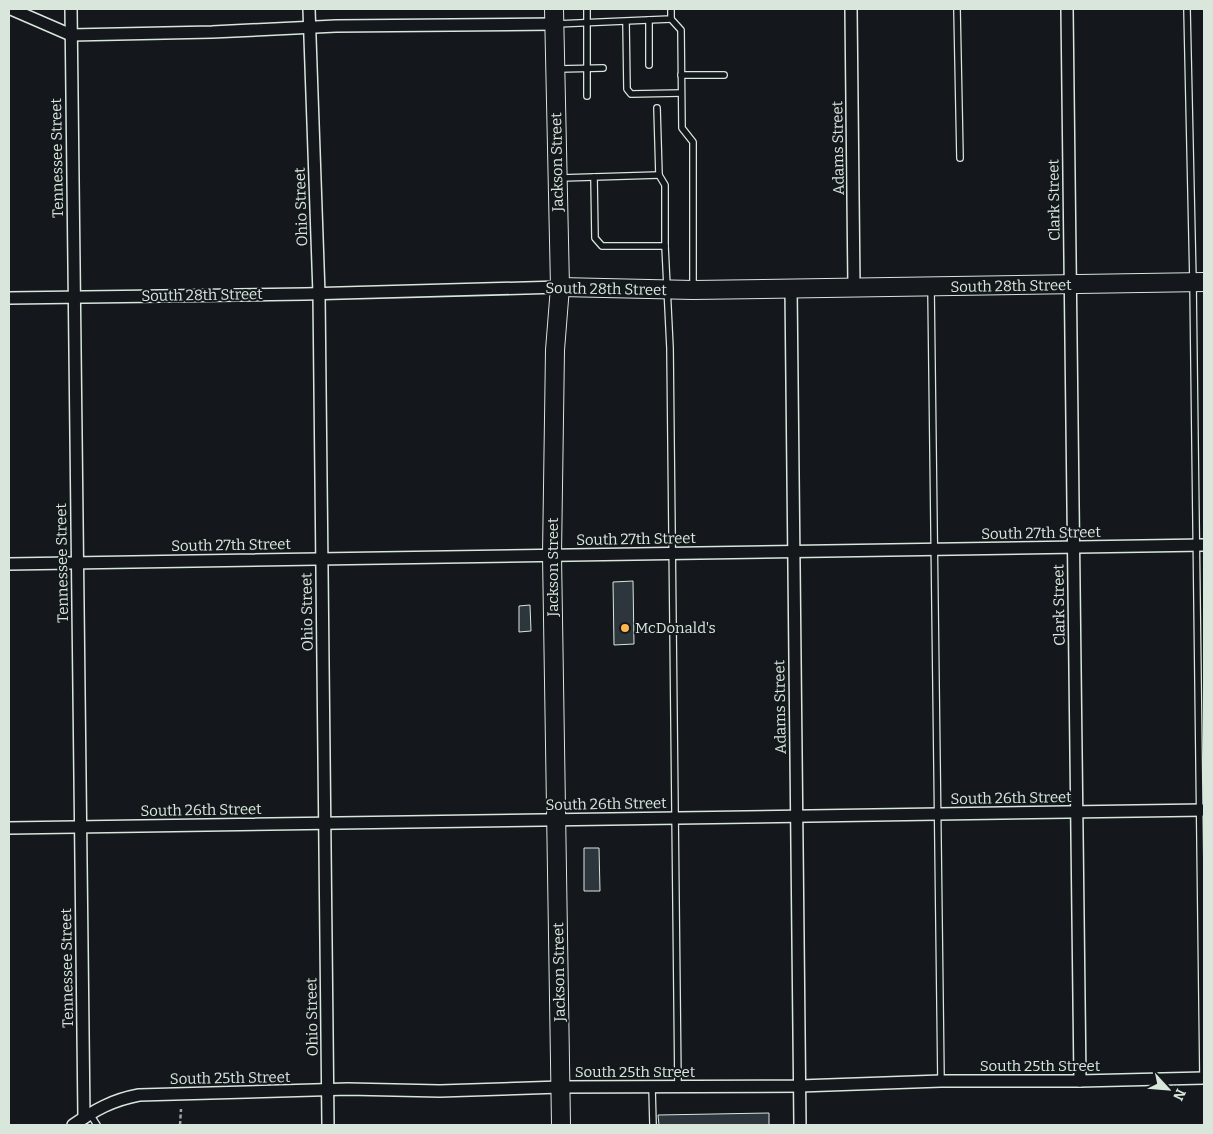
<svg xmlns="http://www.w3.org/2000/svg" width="1213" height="1134" font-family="Bitter,serif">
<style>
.building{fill:#2c363c;stroke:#d8e6dc}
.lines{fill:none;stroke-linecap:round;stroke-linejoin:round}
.service-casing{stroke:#d8e6dc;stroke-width:8}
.minor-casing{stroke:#d8e6dc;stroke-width:14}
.primary-casing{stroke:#d8e6dc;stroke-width:20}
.path{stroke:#9da8a2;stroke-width:2.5;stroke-dasharray:4 2.5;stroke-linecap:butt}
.service{stroke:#14181c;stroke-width:5.5}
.minor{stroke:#14181c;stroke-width:11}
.primary{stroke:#14181c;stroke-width:18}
.poi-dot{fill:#ffb74d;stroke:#14181c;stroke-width:2}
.labels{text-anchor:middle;stroke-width:4;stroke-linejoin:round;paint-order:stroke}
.street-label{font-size:15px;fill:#d8e6dc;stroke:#14181c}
.poi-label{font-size:15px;fill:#d8e6dc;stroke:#14181c;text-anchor:start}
</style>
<rect width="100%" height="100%" fill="#14181c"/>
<g class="building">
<path d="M633 581 634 644 614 645 613 582Z"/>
<path d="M530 605 531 631 519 632V606Z"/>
<path d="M584 848H599L600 891H584Z"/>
<path d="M769 1113V1125H659L658 1115Z"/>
</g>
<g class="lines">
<g class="service-casing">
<g id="service">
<path d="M587 9V96"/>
<path d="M957 9 960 158"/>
<path d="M1187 9 1193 282 1203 1078"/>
<path d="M671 19 681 30 682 128 693 142V289"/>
<path d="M649 20V65"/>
<path d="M626 22 627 89 631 94 681 93"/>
<path d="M556 24 671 19V9"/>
<path d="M558 69 603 68"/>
<path d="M681 75H724"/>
<path d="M657 108 659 175 665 185V246L670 348 678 1087"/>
<path d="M594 177 595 238 602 246H665"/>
<path d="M561 178 659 175"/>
<path d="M931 288 941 1081"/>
<path d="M652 1087 653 1125"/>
<path d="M90 1114 97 1125"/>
</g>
</g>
<g class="minor-casing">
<g id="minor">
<path d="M11 9 71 35 212 32 336 26 554 24"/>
<path d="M71 9 84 1118"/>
<path d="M309 9 319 294 328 1125"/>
<path d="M851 9 854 288"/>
<path d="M1067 9 1080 1081"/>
<path d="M791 288 800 1125"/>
<path d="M9 298 305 294 560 287"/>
<path d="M9 564 1204 545"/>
<path d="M9 828 1204 810"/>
<path d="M73 1125C95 1110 112 1100 139 1095L348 1089 440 1091 560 1087 800 1086 941 1081H1080L1204 1078"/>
</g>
</g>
<g class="primary-casing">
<g id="primary">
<path d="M554 9 560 287 555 350 552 555 561 1125"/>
<path d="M560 287 693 290 1204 282"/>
</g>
</g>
<path class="path" d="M180 1125 181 1109"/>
<use href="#service" class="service"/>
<use href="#minor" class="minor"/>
<use href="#primary" class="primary"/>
</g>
<circle class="poi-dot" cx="625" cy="628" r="5"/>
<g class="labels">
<g class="street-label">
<text transform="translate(838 148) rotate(-91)" y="5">Adams Street</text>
<text transform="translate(57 158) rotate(-91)" y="5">Tennessee Street</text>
<text transform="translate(557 162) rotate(-91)" y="5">Jackson Street</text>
<text transform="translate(1054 200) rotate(-91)" y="5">Clark Street</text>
<text transform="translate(301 207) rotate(-92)" y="5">Ohio Street</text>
<text transform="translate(1011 286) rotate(-1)" y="5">South 28th Street</text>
<text transform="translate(606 289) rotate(1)" y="5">South 28th Street</text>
<text transform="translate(202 295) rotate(-1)" y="5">South 28th Street</text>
<text transform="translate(1041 533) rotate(-1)" y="5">South 27th Street</text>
<text transform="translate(636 539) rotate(-1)" y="5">South 27th Street</text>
<text transform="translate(231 545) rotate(-1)" y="5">South 27th Street</text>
<text transform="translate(62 563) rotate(-91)" y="5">Tennessee Street</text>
<text transform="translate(553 567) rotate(-90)" y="5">Jackson Street</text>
<text transform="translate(1059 605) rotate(-91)" y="5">Clark Street</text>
<text transform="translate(307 612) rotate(-91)" y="5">Ohio Street</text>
<text transform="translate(780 707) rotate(-91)" y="5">Adams Street</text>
<text transform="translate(1011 798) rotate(-1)" y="5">South 26th Street</text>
<text transform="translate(606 804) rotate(-1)" y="5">South 26th Street</text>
<text transform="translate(201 810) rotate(-1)" y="5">South 26th Street</text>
<text transform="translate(67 968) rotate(-91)" y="5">Tennessee Street</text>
<text transform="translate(559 972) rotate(-91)" y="5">Jackson Street</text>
<text transform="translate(312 1017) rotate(-91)" y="5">Ohio Street</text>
<text x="1040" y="1071">South 25th Street</text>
<text x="635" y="1077">South 25th Street</text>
<text transform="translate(230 1078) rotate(-1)" y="5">South 25th Street</text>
</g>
<g class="poi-label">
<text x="635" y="633">McDonald's</text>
</g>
</g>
<rect width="1213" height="1134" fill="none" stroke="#d8e6dc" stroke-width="20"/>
<g transform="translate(1168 1089) rotate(116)" stroke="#14181c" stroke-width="4" paint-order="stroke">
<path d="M0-4L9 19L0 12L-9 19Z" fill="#d8e6dc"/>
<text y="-8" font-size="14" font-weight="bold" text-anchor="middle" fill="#d8e6dc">N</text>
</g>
</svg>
